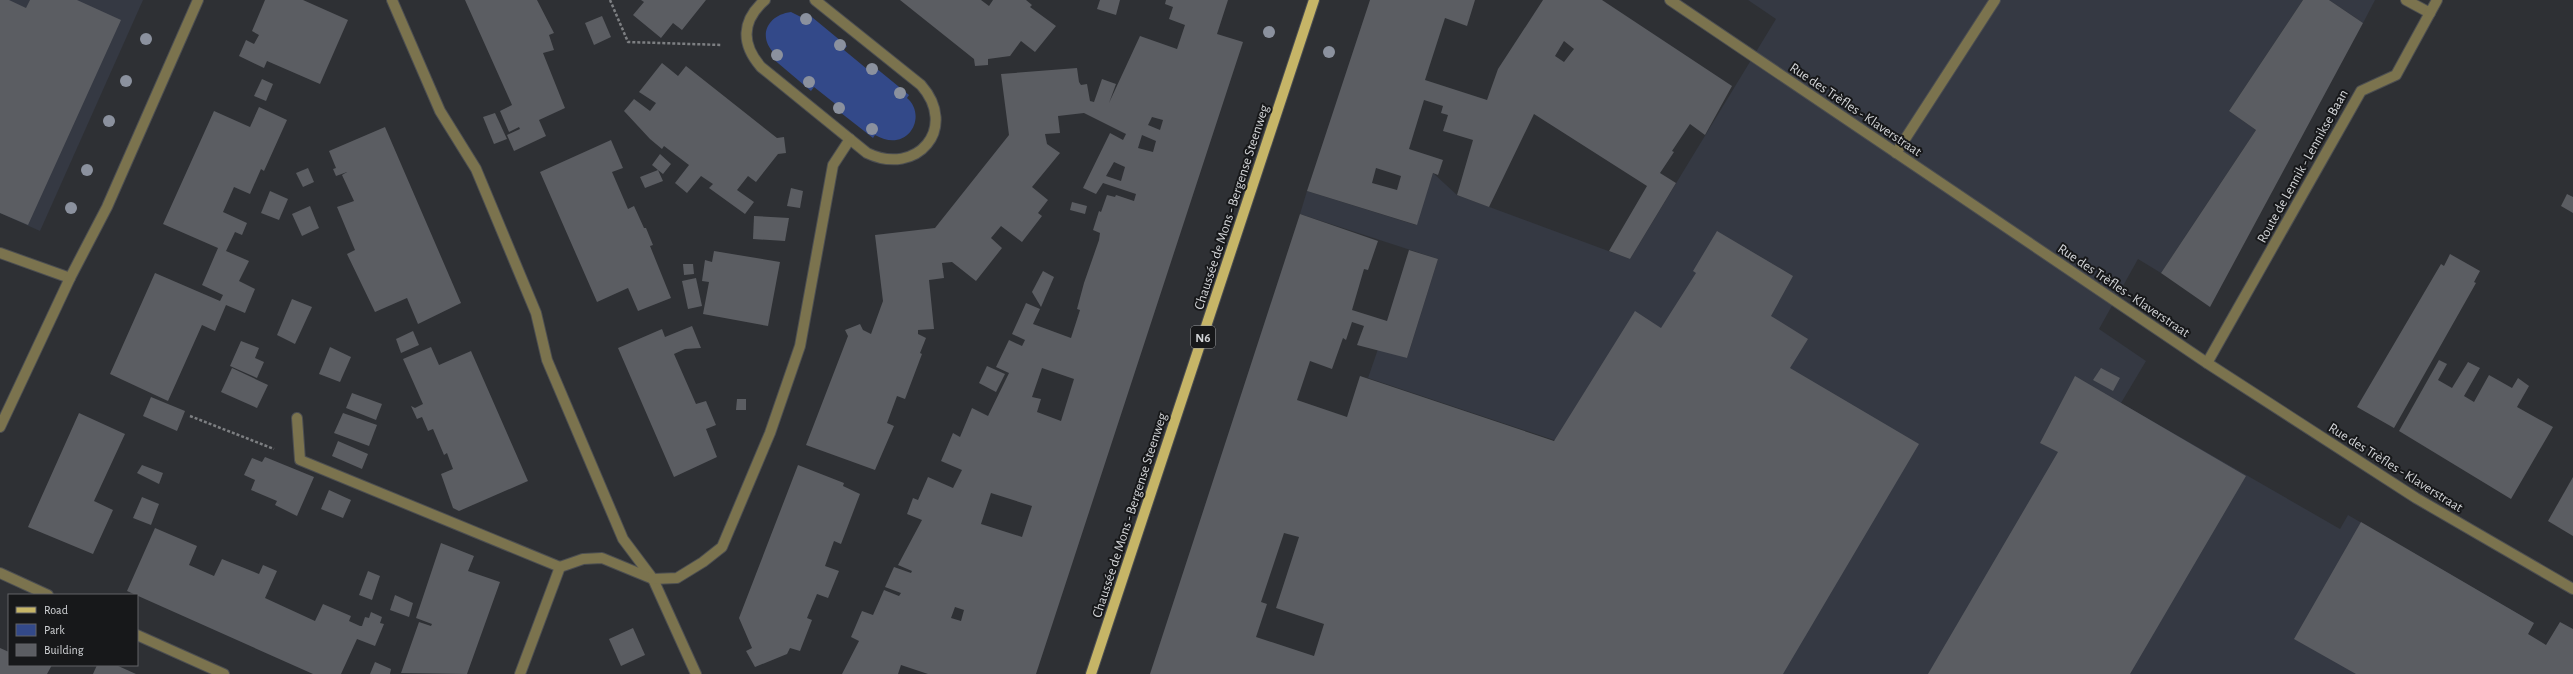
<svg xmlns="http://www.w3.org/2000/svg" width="2573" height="674" font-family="'Alegreya Sans',sans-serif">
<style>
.built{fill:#353943}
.green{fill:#334989}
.building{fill:#5b5d62;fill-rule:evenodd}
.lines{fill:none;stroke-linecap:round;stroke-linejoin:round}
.minor-casing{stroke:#4c4e51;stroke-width:12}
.major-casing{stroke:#4c4e51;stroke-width:12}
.path{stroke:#7d7f82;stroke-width:2.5;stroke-dasharray:3 2;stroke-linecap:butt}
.minor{stroke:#7b734e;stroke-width:10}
.major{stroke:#c6b567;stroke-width:10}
.tree{fill:#8b919e}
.labels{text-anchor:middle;stroke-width:4;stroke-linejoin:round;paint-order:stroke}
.shield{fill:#17181a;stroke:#9a9c9e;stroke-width:1}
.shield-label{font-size:13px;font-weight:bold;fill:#d2d4d7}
.street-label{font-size:14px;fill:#d2d4d7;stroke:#17181a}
</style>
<rect width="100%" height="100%" fill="#2e3034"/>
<g class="built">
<path d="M0 0H143L40 231 0 213Z"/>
<path d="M1748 0H2303L2229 111 2256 130 2161 273 2138 259 2099 329 2146 361 2121 403 2340 529 2348 515 2534 623 2528 634 2531 674H1441L1587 451 1368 378 1378 349 1407 358 1438 259 1300 214 1307 191 1416 225 1433 173 1457 195 1630 259 1776 19Z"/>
<path d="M2329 0H2375L2363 23Z"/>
</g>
<path class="green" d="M791 12 803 18 807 13 847 46 844 50 867 69 871 64 909 95 907 98C928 116 908 154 875 135L873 138 836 109 838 106 814 87 811 91 772 58 775 54C757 37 767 15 791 12Z"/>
<g class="building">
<path d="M0 0H9L26 8 30 0H77L121 20 28 225 0 213Z"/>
<path d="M265 0H303L348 20 320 84 267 61 264 68 239 56 246 40 254 44 259 35 252 31Z"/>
<path d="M465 0H537L554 33 549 35 554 50 543 53 565 108 539 120 546 136 514 151 507 135 520 129 519 127 509 132 500 111 512 105Z"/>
<path d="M641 0H706L682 30 673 23 661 38 633 15 644 2Z"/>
<path d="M900 0H981L989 6 993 0H1026L1032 5 1030 7 1056 26 1035 52 1021 41 1010 56 988 59V65L975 66 974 59Z"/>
<path d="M1100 0H1120L1116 15 1097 9Z"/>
<path d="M1166 0H1228L1217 34 1243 42 1036 674H928L901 665 898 674H842L859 641 851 637 862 611 873 615 884 590 899 596 901 593 885 587 894 567 911 573 912 571 898 565 922 520 907 514 913 498 918 500 928 477 953 488 962 470 941 461 953 433 960 437 972 408 988 416 1009 373 996 367 1009 340 1022 346 1025 340 1012 334 1026 303 1040 309 1033 324 1071 338 1080 310 1077 309 1084 283 1099 240 1100 233 1093 230 1099 211 1101 212 1107 195 1115 197 1116 195 1134 201 1136 194 1103 183 1096 194 1083 188 1110 133 1123 140 1126 134 1084 113 1058 116 1060 133 1045 134 1047 144 1060 153 1032 187 1048 200 1038 213 1042 216 1022 242 1001 226 991 238 1002 248 976 281 952 262 942 263 944 278 929 280 934 329 918 330V334L926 338 920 353 922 354 905 399 897 396 887 423 894 426 875 470 806 445 848 336 845 330 860 324 863 330 871 334 883 301 875 235 935 228 1009 135 1001 74 1077 68 1079 82 1081 85 1087 84 1090 101 1094 102 1102 79 1116 84 1109 103 1140 36 1177 49 1185 25 1169 19 1173 7 1165 4ZM1152 117 1163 120 1160 130 1148 125ZM1142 135 1156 141 1153 152 1138 148ZM1114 162 1125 167 1121 181 1106 176ZM1042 368 1074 379 1061 421 1037 412 1041 399 1032 397ZM991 493 1032 506 1022 537 981 524ZM955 607 964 610 961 621 951 618Z"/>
<path d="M1370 0H1475L1467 26 1445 18 1425 80 1487 100 1498 69 1543 0H1602L1732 86 1705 135 1690 124 1672 151 1674 152 1660 173 1676 183 1630 259 1609 251 1647 186 1534 114 1489 207 1457 195 1473 140 1443 131 1448 115 1441 113 1443 106 1424 100 1409 149 1443 160 1438 175 1433 173 1417 225 1307 191ZM1564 41 1574 49 1564 62 1555 56ZM1376 168 1401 176 1397 190 1372 183Z"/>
<path d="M2303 0H2329L2363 23 2210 307 2161 273 2256 130 2229 111Z"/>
<path d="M602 16 611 37 594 45 585 23Z"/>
<path d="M662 63 678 76 686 66 777 138 784 137 786 153 778 154 756 182 748 176 737 190 754 202 745 214 709 188 713 184 701 176 687 193 675 183 689 165 664 146 662 149 650 139 624 111 634 99 650 111 656 103 639 92Z"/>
<path d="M262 79 273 84 266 101 254 96Z"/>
<path d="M259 107 287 120 264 171 261 169 250 194 234 187 223 212 247 223 242 235 235 232 226 251 249 261 239 281 255 289 245 313 226 305 215 331 202 325 168 401 110 374 155 273 220 301 223 295 202 285 218 248 163 224 214 111 250 127Z"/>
<path d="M495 113 507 139 494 144 483 117Z"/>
<path d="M385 127 461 303 418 324 407 298 375 312 347 254 355 250 337 207 354 201 342 175 347 172 336 176 333 169 336 168 329 151Z"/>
<path d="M611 140 623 168 612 172 628 209 634 206 644 228H646L653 245 650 246 671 298 638 311 628 288 597 302 540 172Z"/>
<path d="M660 154 671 164 663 174 658 170 663 181 645 188 640 177 658 170 652 165Z"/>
<path d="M308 168 314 182 303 187 296 173Z"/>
<path d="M791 188 803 191 800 208 787 206Z"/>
<path d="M270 191 288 199 279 220 261 213Z"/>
<path d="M2567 194 2573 197V213L2561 206Z"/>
<path d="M1072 202 1087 206 1085 214 1070 210Z"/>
<path d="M310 206 319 228 302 236 292 214Z"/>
<path d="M1300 214 1378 241 1368 270 1364 269 1352 310 1387 321 1409 250 1438 259 1407 358 1357 345 1364 326 1352 322 1346 340 1343 338 1332 369 1310 361 1297 400 1347 417 1360 376 1554 441 1635 311 1661 328 1696 273 1693 271 1717 231 1793 276 1771 316 1808 339 1790 368 1919 444 1783 674H1150ZM1284 533 1299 537 1276 608 1324 624 1314 656 1256 637 1267 604 1261 602Z"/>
<path d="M754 216 789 218 785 241 753 239Z"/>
<path d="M714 251 780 262 768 326 703 314 709 282 702 281 705 260 712 262Z"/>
<path d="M2450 254 2480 271 2474 282 2476 283 2394 428 2357 407 2441 264 2444 266Z"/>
<path d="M683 264H693L694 274 684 275Z"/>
<path d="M1043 271 1054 277 1041 307 1032 292Z"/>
<path d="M696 278 702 306 688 309 682 281Z"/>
<path d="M292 299 312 307 295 344 277 335Z"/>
<path d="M692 326 701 348 685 349 674 354 696 404 706 401 716 425 706 429 717 457 674 477 618 348 662 329 665 337Z"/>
<path d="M413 331 419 345 401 353 396 339Z"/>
<path d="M241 341 259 348 255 358 264 362 257 378 230 366Z"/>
<path d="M330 347 351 357 340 382 319 374Z"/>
<path d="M431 347 439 365 471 351 528 481 459 511 453 508 441 474 453 469 447 453 444 455 433 429 428 431 422 417 417 419 411 406 415 408 423 404 403 359Z"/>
<path d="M2439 360 2447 364 2438 380 2452 388 2468 362 2480 368 2464 396 2474 402 2489 375 2512 388 2518 378 2529 386 2517 407 2553 427 2511 499 2399 431Z"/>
<path d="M987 366 1005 374 996 392 979 383Z"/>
<path d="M232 368 268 385 257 408 221 392Z"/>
<path d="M2101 368 2120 378 2113 391 2093 380Z"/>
<path d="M2075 376 2246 476 2130 674H1928L2058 452 2040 443Z"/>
<path d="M352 393 382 404 376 420 346 408Z"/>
<path d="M151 397 185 411 177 431 143 416Z"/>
<path d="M737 399H746V410H736Z"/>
<path d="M79 413 125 434 94 501 113 510 93 554 28 527Z"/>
<path d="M343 413 377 425 369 446 334 433Z"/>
<path d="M338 441 368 454 362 469 332 456Z"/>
<path d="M265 457 314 477 297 516 275 505 277 501 251 490 255 480 244 475 252 458 262 462Z"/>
<path d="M142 465 163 473 159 484 137 473Z"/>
<path d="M798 465 844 483 843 486 860 494 841 544 834 541 825 566 839 571 828 598 817 594 807 618 812 620 800 651 790 648 787 654 755 667 746 651 752 648 739 618Z"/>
<path d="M2573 477V536L2548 521Z"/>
<path d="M329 490 351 500 343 518 321 509Z"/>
<path d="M142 497 159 504 151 525 133 518Z"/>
<path d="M2361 522 2534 623 2528 634 2546 645 2560 622 2573 629V674H2356L2294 639Z"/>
<path d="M155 528 197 546 189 565 214 576 222 559 259 574 263 565 277 571 265 598 315 621 323 604 351 616 349 621 360 626H362L365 617 369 618 371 612 382 617 380 623 384 624 375 646 357 639 341 674H313L127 591Z"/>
<path d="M441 543 474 556 468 571 500 582 467 674 401 673 419 622 431 626 432 624 416 618Z"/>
<path d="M368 571 380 576 372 600 359 595Z"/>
<path d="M395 595 413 603 409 617 390 610Z"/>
<path d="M633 628 645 655 621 666 609 639Z"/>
<path d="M0 648 9 652V665H52L47 674H0Z"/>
<path d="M375 662 391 669 390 674H370Z"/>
<path d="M97 665H116L136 674H93Z"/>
</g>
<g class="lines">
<g class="minor-casing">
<g id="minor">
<path d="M392 0 440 111 476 169 536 313 547 360 623 539 653 579 696 674"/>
<path d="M765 0C741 21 741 44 761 67L867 153C917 177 959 128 921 85L815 0"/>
<path d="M1670 0 2207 363 2416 498 2573 589"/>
<path d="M2406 0 2430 13"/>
<path d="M1896 153 1995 0"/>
<path d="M0 253 70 278"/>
<path d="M2207 363 2361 91 2396 75 2437 0"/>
<path d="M297 418 300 460 560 567"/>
<path d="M0 427 70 278 107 207 198 0"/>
<path d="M0 573 48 595"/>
<path d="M137 635 224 674"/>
<path d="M520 674 560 567 583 559 602 558 653 579 677 578 703 562 722 547 770 433 800 346 833 165 850 139"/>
</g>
</g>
<g class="major-casing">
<path id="major" d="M1091 674 1314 0"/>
</g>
<g class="path">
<path d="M610 0 628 42 722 45"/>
<path d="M190 416 274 449"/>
</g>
<use href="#minor" class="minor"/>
<use href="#major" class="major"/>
</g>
<g class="tree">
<circle cx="806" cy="19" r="6"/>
<circle cx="1269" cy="32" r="6"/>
<circle cx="146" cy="39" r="6"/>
<circle cx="840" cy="45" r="6"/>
<circle cx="1329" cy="52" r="6"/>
<circle cx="777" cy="55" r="6"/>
<circle cx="872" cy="69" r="6"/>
<circle cx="126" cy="81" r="6"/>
<circle cx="809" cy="82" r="6"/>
<circle cx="900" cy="93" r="6"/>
<circle cx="839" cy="108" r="6"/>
<circle cx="109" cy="121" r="6"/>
<circle cx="872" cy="129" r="6"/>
<circle cx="87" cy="170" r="6"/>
<circle cx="71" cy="208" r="6"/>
</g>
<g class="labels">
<rect class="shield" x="1191" y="326" width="24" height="22" rx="3"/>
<g class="shield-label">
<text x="1203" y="342">N6</text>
</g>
<g class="street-label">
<text transform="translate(1856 109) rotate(34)" y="5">Rue des Trèfles - Klaverstraat</text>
<text transform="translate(2302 166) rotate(-61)" y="5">Route de Lennik - Lennikse Baan</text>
<text transform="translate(1231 207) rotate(-72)" y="5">Chaussée de Mons - Bergense Steenweg</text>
<text transform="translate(2124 290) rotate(34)" y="5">Rue des Trèfles - Klaverstraat</text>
<text transform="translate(2396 467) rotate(32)" y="5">Rue des Trèfles - Klaverstraat</text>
<text transform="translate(1129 515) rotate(-72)" y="5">Chaussée de Mons - Bergense Steenweg</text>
</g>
</g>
<rect x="8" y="594" width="130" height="72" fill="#17181a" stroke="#626366"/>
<rect x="16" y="607" width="20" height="6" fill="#c6b567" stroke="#626366"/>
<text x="44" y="614" font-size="12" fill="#d2d4d7">Road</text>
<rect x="16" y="624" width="20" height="12" fill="#334989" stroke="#626366"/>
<text x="44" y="634" font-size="12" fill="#d2d4d7">Park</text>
<rect x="16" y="644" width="20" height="12" fill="#5b5d62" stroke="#626366"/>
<text x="44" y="654" font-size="12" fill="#d2d4d7">Building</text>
</svg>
